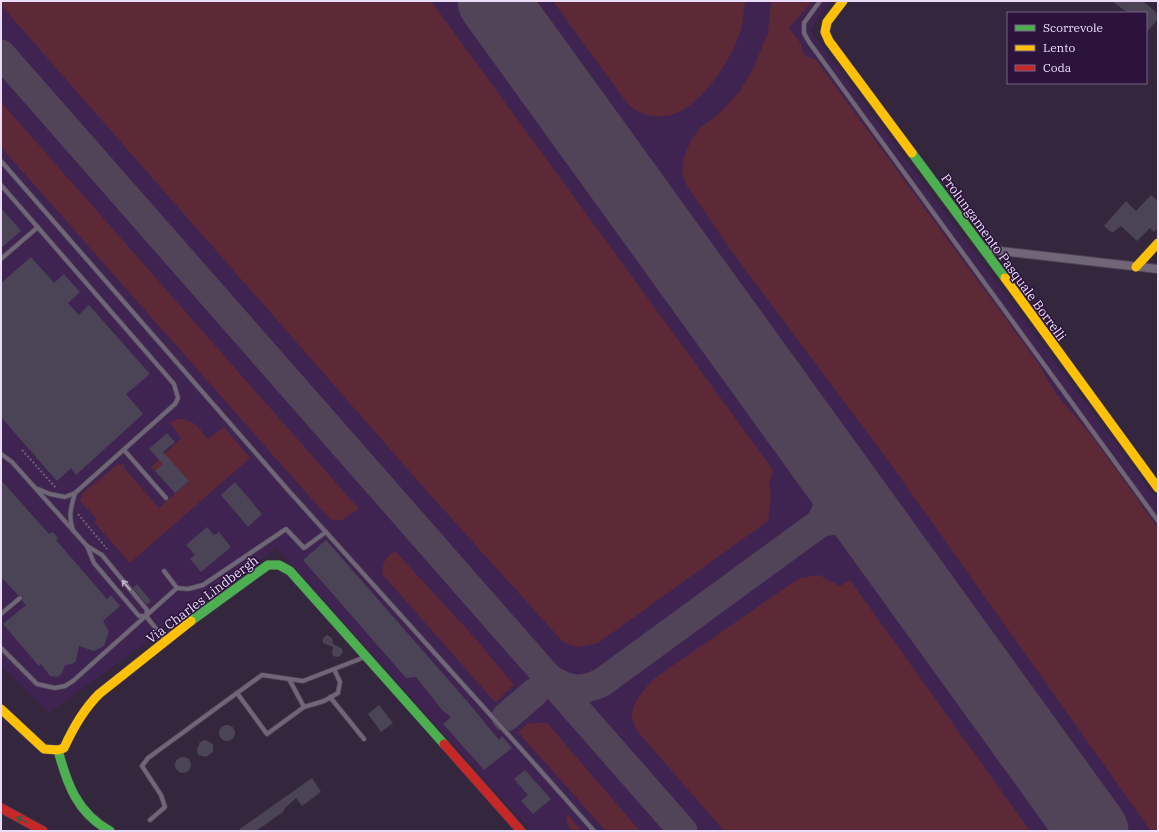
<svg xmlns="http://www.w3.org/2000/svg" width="1159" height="832" font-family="'IBM Plex Serif',serif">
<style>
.built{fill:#3f2451}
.green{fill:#5e2936}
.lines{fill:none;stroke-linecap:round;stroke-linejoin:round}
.taxiway{stroke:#514458;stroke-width:29}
.runway{stroke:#514458;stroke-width:71}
.building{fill:#4b4457}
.lane-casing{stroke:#4d4255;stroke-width:5.5}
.street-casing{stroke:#4d4255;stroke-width:10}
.fast-casing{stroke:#4d4255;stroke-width:10}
.slow-casing{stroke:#4d4255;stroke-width:10}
.jam-casing{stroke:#4d4255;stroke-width:10}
.path{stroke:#6b6172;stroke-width:2;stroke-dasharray:2 2;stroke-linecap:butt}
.lane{stroke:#706678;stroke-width:4}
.street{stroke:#706678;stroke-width:8}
.fast{stroke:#4caf50;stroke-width:9}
.slow{stroke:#ffc107;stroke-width:9}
.jam{stroke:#c62828;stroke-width:9}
.oneway{stroke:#c0b3cb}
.oneway2{stroke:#3a5945}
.labels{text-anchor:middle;stroke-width:3;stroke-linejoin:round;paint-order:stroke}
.street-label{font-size:13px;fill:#ebdcf7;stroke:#2c133c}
</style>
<rect width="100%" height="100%" fill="#34273d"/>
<path class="built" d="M1 1H832L810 30 1158 501V831H531L277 548 49 713 1 666Z"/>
<g class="green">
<path d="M1 1H431L773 470 769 484 771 497 768 521 598 643 580 647 564 643 425 489 1 5Z"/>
<path d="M553 1H745C744 9 743 18 742 25 735 56 699 112 666 116 659 117 646 116 639 112 635 110 631 106 627 103Z"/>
<path d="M771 1H812L789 28 801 44 802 50 806 56 816 60 1038 363 1056 394 1091 435 1158 528V831H1151L890 463 730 249 686 184 682 171 684 157 691 140 701 127 719 114 740 91 753 69 768 33Z"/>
<path d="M1 102 359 509 342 520H332L318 506 1 147Z"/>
<path d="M178 419C193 418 199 428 208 439L224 427 250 458 130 563 94 522 97 519 80 501 82 494 117 465 124 464V468L159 508 189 481 155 471 151 467 181 438 170 423Z"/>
<path d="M395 551 475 638 514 685 495 702 382 574C383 562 385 558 395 551Z"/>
<path d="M819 575 840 586 850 580 1030 831H724L645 740C639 733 632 725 632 715 632 702 647 686 655 678L792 583 801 578Z"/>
<path d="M532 723H547L640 831H606L518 732 526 725Z"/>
<path d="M567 814 582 831H571L566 820Z"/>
</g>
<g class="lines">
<g class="taxiway">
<path d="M1 54 683 831"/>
<path d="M820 523C836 495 833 486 822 456"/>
<path d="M549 678C568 691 580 692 601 683L820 523C852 515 856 522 882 539"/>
<path d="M506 717 534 693"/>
</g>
<path class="runway" d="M493 1 1093 831"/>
</g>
<g class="building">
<path d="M1112 1H1143L1158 14V19L1146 33V13H1128Z"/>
<path d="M1151 195 1158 201V228L1154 232 1150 228 1137 241 1121 226 1112 233 1104 226 1126 201 1136 211Z"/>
<path d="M1 208 21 231 1 248Z"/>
<path d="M31 257 54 283 64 274 80 292 68 303 79 315 89 305 150 374 126 394 143 414 76 475 71 468 57 481 1 417V283Z"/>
<path d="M167 433 175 442 163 452 189 481 175 493 155 471 163 464 149 449Z"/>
<path d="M1 480 49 534 53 532 58 538 56 540 107 599 111 595 120 606 103 621 109 631 104 646 94 651 79 646 76 661 72 664 65 665 62 673 58 677 50 676 41 664 39 666 3 624 26 605 22 601 23 598 22 595H18L1 577Z"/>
<path d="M235 482 262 514 248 527 221 495Z"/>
<path d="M207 527 214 535 219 532 231 547 201 572 190 559 195 555 186 545Z"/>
<path d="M326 540 467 701 499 740 502 736 512 748 484 770 443 724 451 717 442 710 416 677 406 678 303 560Z"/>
<path d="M137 584 151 601 147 605 133 588Z"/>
<path d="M327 635 332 638 333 644 341 648 343 652 340 656 337 657 333 656 332 653 333 647 323 643V638Z"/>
<path d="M379 705 393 723 381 732 368 714Z"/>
<circle cx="227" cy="733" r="8"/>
<path d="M205 740 213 744V752L206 757 198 755 197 749 200 742Z"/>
<circle cx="183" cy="765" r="8"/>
<path d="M525 770 551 799 533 814 521 801 528 795 514 779Z"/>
<path d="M312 778 321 792 302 806 296 798 285 808 283 812 256 831H237Z"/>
</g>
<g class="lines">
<g class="lane-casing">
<g id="lane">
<path d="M820 1 804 23V33L809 42 1158 521"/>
<path d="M1 161 288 490 531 760 594 831"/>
<path d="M1 185 174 384 178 398 175 404 75 493"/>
<path d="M1 259 38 227"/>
<path d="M124 450 166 498"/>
<path d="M1 454 12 462 87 546 102 555 147 610 146 616"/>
<path d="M38 489 50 494 65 497 75 493C71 507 68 516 73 530"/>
<path d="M87 546 94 563 139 616H146L165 640"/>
<path d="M177 588 188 589 203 585 286 529 304 548 326 532"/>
<path d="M1 614 20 598"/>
<path d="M1 648 37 684 55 688 65 686 73 681 177 588 164 571"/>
<path d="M334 669 340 682 338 693 324 701 304 707 267 734 237 693 262 675 303 681 365 657"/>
<path d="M289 679 304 707"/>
<path d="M330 697 364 739"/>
<path d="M150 820 165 807 161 795 142 766 148 758 237 693"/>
</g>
</g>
<g class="street-casing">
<path id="street" d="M983 249 1158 269"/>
</g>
<g class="fast-casing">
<g id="fast">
<path d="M912 153 1005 278"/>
<path d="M191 621 268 565H279L290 571 444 744"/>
<path d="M58 750C67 784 77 813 110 831"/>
</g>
</g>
<g class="slow-casing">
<g id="slow">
<path d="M843 1 827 22 825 32 829 41 912 153"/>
<path d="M1136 267 1158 243"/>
<path d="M1005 278 1158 488"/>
<path d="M1 709 44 749 58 750 64 748C73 728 83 710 99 694L191 621"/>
</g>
</g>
<g class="jam-casing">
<g id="jam">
<path d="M444 744 521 831"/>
<path d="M1 808 43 831"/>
</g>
</g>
<g class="path">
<path d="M22 450 56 488"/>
<path d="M78 514 107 549"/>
</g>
<use href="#lane" class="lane"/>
<use href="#street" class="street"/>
<use href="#fast" class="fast"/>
<use href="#slow" class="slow"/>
<use href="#jam" class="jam"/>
</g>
<defs><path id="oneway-shaft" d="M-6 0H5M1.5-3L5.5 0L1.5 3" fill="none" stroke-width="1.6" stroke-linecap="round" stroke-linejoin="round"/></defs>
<use class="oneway" href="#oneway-shaft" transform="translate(126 585) rotate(-130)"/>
<use class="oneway2" href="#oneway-shaft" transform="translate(22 820) rotate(-151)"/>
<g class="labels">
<g class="street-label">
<text transform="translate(1004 257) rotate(54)" y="5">Prolungamento Pasquale Borrelli</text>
<text transform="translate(202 599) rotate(-37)" y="5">Via Charles Lindbergh</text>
</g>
</g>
<rect width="1159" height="832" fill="none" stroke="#ebdcf7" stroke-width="4"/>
<rect x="1007" y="12" width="140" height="72" fill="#2c133c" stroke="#786387"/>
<rect x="1015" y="25" width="20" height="6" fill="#4caf50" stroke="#786387"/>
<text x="1043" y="32" font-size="12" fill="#ebdcf7">Scorrevole</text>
<rect x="1015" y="45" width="20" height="6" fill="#ffc107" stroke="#786387"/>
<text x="1043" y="52" font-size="12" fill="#ebdcf7">Lento</text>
<rect x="1015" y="65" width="20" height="6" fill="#c62828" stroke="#786387"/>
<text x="1043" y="72" font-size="12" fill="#ebdcf7">Coda</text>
</svg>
